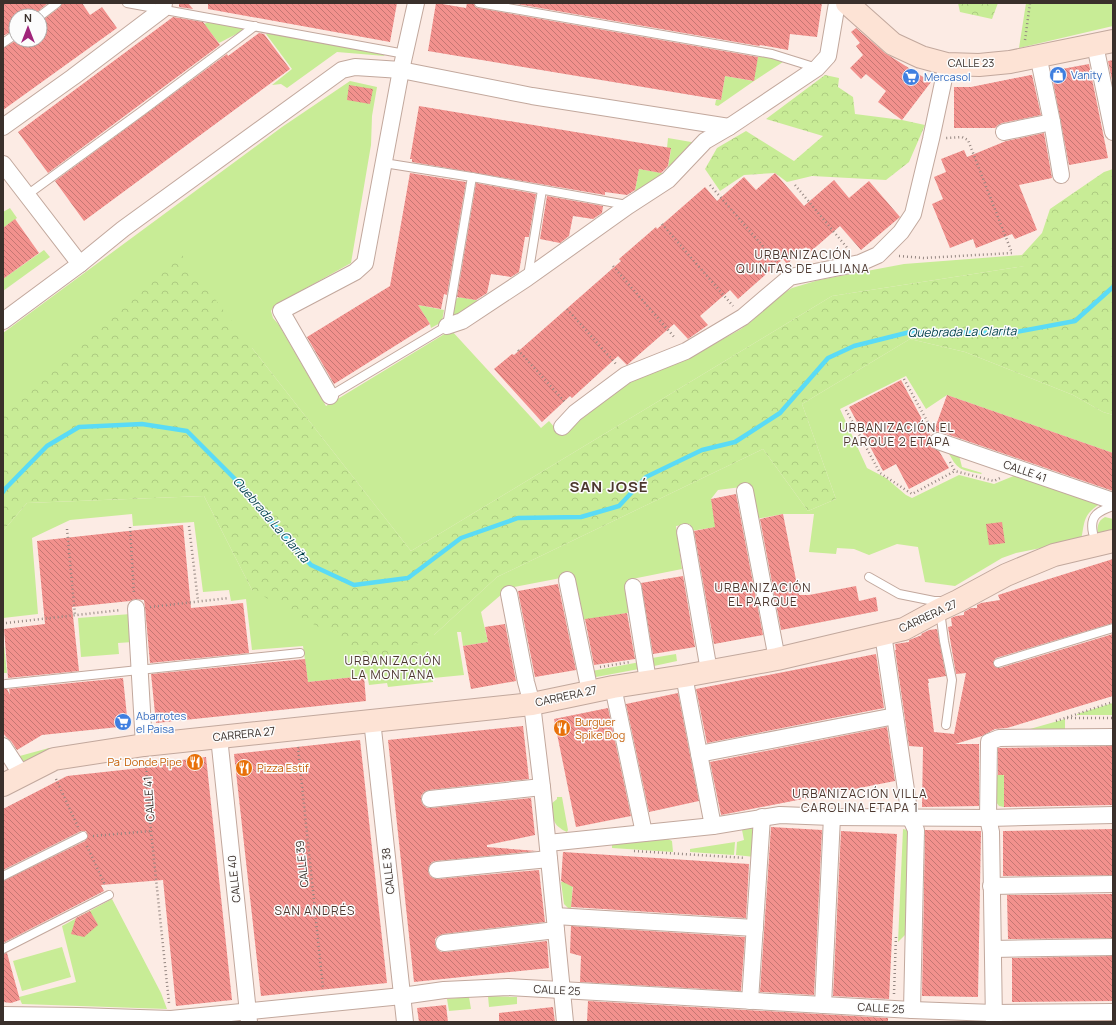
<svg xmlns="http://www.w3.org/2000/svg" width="1116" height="1025" font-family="Manrope,sans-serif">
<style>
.green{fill:#c8ec96}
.forest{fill:url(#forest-crowns)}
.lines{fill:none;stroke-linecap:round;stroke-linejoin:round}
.stream{stroke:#5adbf6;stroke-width:4.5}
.building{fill:url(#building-back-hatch)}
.lane-casing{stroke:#c2a89d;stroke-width:10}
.street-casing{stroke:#c2a89d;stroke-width:18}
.secondary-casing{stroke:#c2a89d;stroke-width:24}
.path{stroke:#958782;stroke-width:2.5;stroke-dasharray:1 3;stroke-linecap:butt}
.lane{stroke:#fff;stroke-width:8}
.street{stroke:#fff;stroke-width:16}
.secondary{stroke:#fde3d5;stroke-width:22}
.labels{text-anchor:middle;stroke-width:3;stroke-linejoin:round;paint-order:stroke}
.street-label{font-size:11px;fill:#3a302b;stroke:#fcfcfc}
.shop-label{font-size:11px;fill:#366cbe;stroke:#fcfcfc;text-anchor:start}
.food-label{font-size:11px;fill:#c56008;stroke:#fcfcfc;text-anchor:start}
.neighbourhood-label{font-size:12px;letter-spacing:1px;fill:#4c372e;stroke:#fcfcfc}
.water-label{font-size:12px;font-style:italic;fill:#04424d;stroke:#fcfcfc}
.district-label{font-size:15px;font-weight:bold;letter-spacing:1px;fill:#4c372e;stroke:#fcfcfc}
</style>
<defs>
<pattern id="forest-crowns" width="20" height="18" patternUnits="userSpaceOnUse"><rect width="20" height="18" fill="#c8ec96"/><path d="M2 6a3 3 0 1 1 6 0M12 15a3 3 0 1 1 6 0" fill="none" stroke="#adcb81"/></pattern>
<pattern id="building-back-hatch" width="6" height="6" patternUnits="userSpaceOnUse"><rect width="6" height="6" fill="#f2918d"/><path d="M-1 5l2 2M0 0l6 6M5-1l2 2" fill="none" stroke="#c57773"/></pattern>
</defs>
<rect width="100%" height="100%" fill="#fcebe4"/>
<g class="green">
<path d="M1026 3H1113V26L1019 48Z"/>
<path d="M209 22 246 29 219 43 204 24Z"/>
<path d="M273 33 377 51 385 56 337 52 287 88 281 84 272 85 292 69 266 34Z"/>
<path d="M763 56 786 60 754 81 718 106 715 105 716 100H721L725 76 753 81 758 57Z"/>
<path d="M350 81 377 87 372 116 371 145 351 263 274 306 271 311 273 318 279 325 326 406 451 330 541 428 549 421 561 435 629 382 689 358 741 329 753 320 773 300 792 288 819 280 904 264 1022 255 1025 266 832 296 411 551 252 348 3 412V333L282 127Z"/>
<path d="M668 138 697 143 667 174 634 196 639 169 667 174 671 149 667 148Z"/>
<path d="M10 208 17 218 3 228V212Z"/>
<path d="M44 250 50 257 3 291V279Z"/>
<path d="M459 297 486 302 454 317 453 312 456 299Z"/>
<path d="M418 305 444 310 442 322 431 328 430 324Z"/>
<path d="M910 339 965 352 1073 395 1103 412 1113 415V453L947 395 926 409 906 376 840 409 867 468 886 478 906 495 912 498 959 475 994 484 1016 475 1100 504C1082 515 1085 523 1081 540L1016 553 1002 558 955 586 925 582 918 547 897 544 869 555 854 549 837 548 836 554 809 552 814 514H783L756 519 749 486 718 490 711 499 716 527 691 531 690 524 676 526 682 569 627 580 633 612 583 620 571 576 509 588 481 612 488 642 463 646 461 632H457L464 675 433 678V682L388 687 387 683 369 685 367 673 364 676 308 682 303 646 252 650 246 599 231 601 229 590 203 592 194 522 133 526 132 514 70 520 32 538 38 614 3 618V531L27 503 204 496 252 590 434 635 497 577 763 449 808 511 836 499 802 404Z"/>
<path d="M947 450 959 455 962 467 982 473 981 474C959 469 958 471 947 450Z"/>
<path d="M1105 517 1113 519V535L1098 536C1097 528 1097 521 1105 517Z"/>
<path d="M131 614 133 642 118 643 119 654 81 657 78 618Z"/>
<path d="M3 635 7 673H3Z"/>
<path d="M676 654 677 661 654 666 652 664V658Z"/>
<path d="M640 662 639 669 596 677 593 676 592 671Z"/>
<path d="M1113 703V715H1077V714Z"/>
<path d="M1065 719V731L1030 732V729Z"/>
<path d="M49 748H55L23 763 16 757Z"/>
<path d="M995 775H1004V807L999 806 996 802Z"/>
<path d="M557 797H562L568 830 567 832C552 825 553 819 551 804L557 799Z"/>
<path d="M752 827 754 828 755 857 736 855 737 842 744 840 742 830Z"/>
<path d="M903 829 907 830 912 833 909 931 898 942Z"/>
<path d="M668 839 672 841 673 852 612 848V844Z"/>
<path d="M735 842 734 855 690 852V849Z"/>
<path d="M561 882H573L571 911 564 904Z"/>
<path d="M112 899 161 993 167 1009 22 1004 19 997 76 982 62 926Z"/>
<path d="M62 947 71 977 22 991 13 961Z"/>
<path d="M488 996 517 997V1004L489 1007Z"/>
<path d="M469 997 471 1009 449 1011 447 999Z"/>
</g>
<g class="forest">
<path d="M958 3H998L992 19 960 12Z"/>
<path d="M825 75 839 78 838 87 853 97 855 114 902 120 925 125 909 162 886 180 812 176 787 182 775 173 744 175 720 191 705 169 717 148 746 131 794 161 823 136 766 119Z"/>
<path d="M1113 169V415L1103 412 1073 395 965 352 910 339 802 404 836 499 808 511 763 449 497 577 434 635 381 662 252 590 204 496 27 503 3 531V412L182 255 252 348 411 551 832 296 1024 266 1022 255 1042 233 1050 209 1104 172Z"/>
</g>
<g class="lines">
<path class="stream" d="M3 492 5 489 47 446 79 427 142 424 187 431 234 478 257 506 311 565 354 585 408 578 461 538 518 518 581 517 619 506 646 477 702 450 735 442 780 413 828 358 854 346 910 332 1011 333 1075 321 1113 287"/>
</g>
<g class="building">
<path d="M3 3H48L37 12 35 16H16V29L3 36Z"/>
<path d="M62 3H82L90 15 102 7 117 28 3 110V48L17 40H40V21L43 20 60 7Z"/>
<path d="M179 3H188L193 9 179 7Z"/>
<path d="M208 3H397L390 42 208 9Z"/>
<path d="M436 3 466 8 467 3H474L475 7 478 8 758 57 754 81 725 76 721 100 428 51Z"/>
<path d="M511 3H822L817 37 790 34 788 50 760 45 759 46Z"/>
<path d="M173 17 203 22 220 45 48 173 18 132Z"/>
<path d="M856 28 885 53 931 82 902 120 878 102 886 91 866 74 861 79 850 68 863 55 856 46 860 43 851 32Z"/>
<path d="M259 33 264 34 290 69 84 221 55 181 227 54 228 56Z"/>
<path d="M1113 60V85L1108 61Z"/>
<path d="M1089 64 1108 158 1069 165 1051 71Z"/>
<path d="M1031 75H1032L1041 115 1002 123 998 125 995 128H954V87H971Z"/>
<path d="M349 85 373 89 370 104 347 100Z"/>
<path d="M419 106 671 148 668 166 661 173 639 169 635 190 627 195 605 192V195L412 162V159H410Z"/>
<path d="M1044 133 1052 178 1019 185 1037 230 1015 239 1012 234 976 248 973 239 950 248 932 204 943 199 934 177 946 172 941 159 964 150 967 157 1006 141Z"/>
<path d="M410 173 466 182 447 295 444 294 441 309 418 305 430 324 334 384 307 337 390 286Z"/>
<path d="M775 173 804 206 834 180 849 198 869 181 900 217 861 250 840 226 810 252 806 247 787 264 783 259 738 299 730 290 700 316 708 325 688 339 674 324 627 365 618 356 572 398 570 396 542 422 494 369 512 354 514 355 621 261 619 259 656 227 657 229 705 187 717 201 744 177 756 190Z"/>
<path d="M476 183 536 194 529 237H525L519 272 511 277 491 274 487 293 476 300 457 297Z"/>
<path d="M547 196 603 206 602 213 593 219 573 216 569 236 560 243 540 239Z"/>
<path d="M15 219 39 253 3 279V228Z"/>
<path d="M901 380 931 436 929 442 931 447 939 451 949 468 909 489 896 464 883 471 849 407Z"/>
<path d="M947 395 1113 453V491L941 432 934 431Z"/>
<path d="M736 494 763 635 714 644 694 531 715 527 711 499Z"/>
<path d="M783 514 799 595H809L856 586 859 601 876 597 878 611 781 630 760 519Z"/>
<path d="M1002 522 1005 543 989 545 986 524Z"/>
<path d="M183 525 191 608 243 603 249 653 150 663 145 607 144 600 135 599 130 601 72 607 79 671 8 678 4 629 45 624 37 541Z"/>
<path d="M1113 559V623L996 658 993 662 995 667 1000 668 1113 634V696L1007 728 995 729 982 736 955 744H979V806L922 807 923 747 909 746 895 650H896L895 644 909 642V640L922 635 921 634 929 630 937 629 946 676 928 679 929 683H928L934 732 954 734 966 673 956 674 948 627 952 626 951 618 956 616 964 615V612L971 608H977V605L981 603 1000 600 998 595Z"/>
<path d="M683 576 695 647 653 654 641 583Z"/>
<path d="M558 584 576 670 535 677 518 591Z"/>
<path d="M627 613 635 659 594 665 585 619Z"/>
<path d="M505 624 516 681 471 689 463 646 488 642 485 627Z"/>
<path d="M876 654 884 708 707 743 696 689Z"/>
<path d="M305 659 308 682 364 676 366 701 156 723 151 674Z"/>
<path d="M123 678 128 726 42 735 17 750 11 741 6 737 3 733V688L7 689 10 695 9 689Z"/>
<path d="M678 693 699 801 649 812 626 704Z"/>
<path d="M608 708 631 816 576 827 554 719Z"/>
<path d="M523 726 529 779 429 790 424 792 421 796V800L423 805 427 808H431L531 798 535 835 487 845V847L537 851 436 861 432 862 429 866 428 871 430 876 433 878 438 879 539 870 545 922 443 934 438 936 435 939V944L437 949 441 952H445L547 941 549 968 414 982 388 740Z"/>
<path d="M887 727 895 781 721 815 710 762Z"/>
<path d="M360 740 387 983 261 996 234 754Z"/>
<path d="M1113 746V805L1004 807V775H998V748Z"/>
<path d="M206 757 232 1000 176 1006 163 880 101 885 104 891 3 943V881L85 841 88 836 86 831H81L3 870V809L67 776 150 767V764Z"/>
<path d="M771 827 822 830 814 995 760 992Z"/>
<path d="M1113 829V875L1003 876V831Z"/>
<path d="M925 830 981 831 978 997 922 996Z"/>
<path d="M841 831 897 834 889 999 833 996Z"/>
<path d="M563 852 749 864 746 918 571 907 573 887 561 881Z"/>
<path d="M1113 894V938L1008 939 1007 895Z"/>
<path d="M90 911 98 925 84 937 71 934 76 918Z"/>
<path d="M571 926 745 937 741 991 580 982 581 956 570 953Z"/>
<path d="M7 953 20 1000 11 1003 3 1002V954Z"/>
<path d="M1113 956V1001L1012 1002V958Z"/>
<path d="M588 1001 888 1018V1022H587Z"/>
<path d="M446 1005 448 1022H419L417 1008Z"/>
<path d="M553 1007 555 1022H499V1013Z"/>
</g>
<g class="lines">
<g class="lane-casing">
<g id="lane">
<path d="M127 3 405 54"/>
<path d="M479 3 772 54 817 68"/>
<path d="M40 16 57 3"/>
<path d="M3 43 16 34"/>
<path d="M384 163 472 177 627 205"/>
<path d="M27 195 142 111 255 26"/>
<path d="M528 276 542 190"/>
<path d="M330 396 447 326 472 177"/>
<path d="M1093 533C1089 515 1099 511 1113 506"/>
<path d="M869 577 899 594 934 601H944"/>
<path d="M940 611 944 641 952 680 946 725"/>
<path d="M998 663 1113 628"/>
<path d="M6 684 300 653"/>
<path d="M3 876 83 836"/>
<path d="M3 949 109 895"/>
</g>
</g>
<g class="street-casing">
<g id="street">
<path d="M1095 45 1113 132"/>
<path d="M1038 55 1052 122 1061 175"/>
<path d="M3 127 73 77 163 9 164 3"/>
<path d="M1004 132 1052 122"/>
<path d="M3 164 80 264"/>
<path d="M3 321 80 264 123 229 342 70 355 67 401 70 532 96 729 127"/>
<path d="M447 326 462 321 527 278 628 206 668 180 705 141 729 127 817 68 828 56 837 3"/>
<path d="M330 396 281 311 355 272 365 263 401 70 416 3"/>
<path d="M562 427 575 413 626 375 686 351 743 317 790 277 860 263 878 255 901 232 913 214 931 139 947 64"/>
<path d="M938 441 1113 501"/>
<path d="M745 491 777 659"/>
<path d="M685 532 709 671"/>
<path d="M567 580 590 692"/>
<path d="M633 587 648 681"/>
<path d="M509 594 526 682 532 704 542 787 565 1022"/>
<path d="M136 608 144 745"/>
<path d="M883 634 910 817 916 830 912 1010"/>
<path d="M684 676 713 826"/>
<path d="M613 687 644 833"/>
<path d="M372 720 405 1022"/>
<path d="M219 737 249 1022"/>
<path d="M3 746 22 775"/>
<path d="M699 754 895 716"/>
<path d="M430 799 542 787"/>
<path d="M548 843 713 826 780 815 832 817 988 818 1113 815"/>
<path d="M437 870 549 859"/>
<path d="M991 886 1113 884"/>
<path d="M555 916 755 928"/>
<path d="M444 943 556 930"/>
<path d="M993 949 1113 947"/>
<path d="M750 1001 762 817"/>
<path d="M823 1005 832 817"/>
<path d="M3 1015 77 1016 171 1019 402 996 444 990 508 987 912 1010 994 1013 1113 1012"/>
<path d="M994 1022 991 832 988 818 989 742 999 738 1113 737"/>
</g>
</g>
<g class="secondary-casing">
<g id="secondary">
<path d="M847 3 893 44 921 57 947 64 979 65 1010 62 1113 41"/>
<path d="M3 785 54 759 144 745 532 704 613 687 684 676 777 659 904 629 939 610 958 601 1006 575 1054 555 1113 541"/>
</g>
</g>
<g class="path">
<path d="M1025 40 1030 3"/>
<path d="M710 185 780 266"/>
<path d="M795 185 849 250"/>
<path d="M662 224 733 306"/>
<path d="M899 256 924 258 1012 253 968 140 962 137 946 138"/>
<path d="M613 266 675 338"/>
<path d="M567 309 616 364"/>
<path d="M518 350 565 402"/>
<path d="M904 379 931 428"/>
<path d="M846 410 880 473 912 494 955 471"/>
<path d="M950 462 955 471 994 481 1000 478"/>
<path d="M189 526 198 601"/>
<path d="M130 527 134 594"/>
<path d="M67 529 75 615"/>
<path d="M150 607 229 598"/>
<path d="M6 623 121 610"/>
<path d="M600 667 630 662"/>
<path d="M1067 718H1113"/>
<path d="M1056 721 1113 702"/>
<path d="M298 747 323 988"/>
<path d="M146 763 151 831 169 1003"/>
<path d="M56 779 78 827"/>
<path d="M93 836 151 831"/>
<path d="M87 846 105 885"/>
<path d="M634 851 745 858"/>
<path d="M894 994 896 935"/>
</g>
<use href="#lane" class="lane"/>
<use href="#street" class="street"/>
<use href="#secondary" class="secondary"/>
</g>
<defs>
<g id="shop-disc" transform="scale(0.9)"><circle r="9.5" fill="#3f7fe0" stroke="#fcfcfc"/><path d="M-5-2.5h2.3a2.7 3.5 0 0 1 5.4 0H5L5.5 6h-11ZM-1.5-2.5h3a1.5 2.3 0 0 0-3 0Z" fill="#fff"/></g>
<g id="supermarket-disc" transform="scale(0.9)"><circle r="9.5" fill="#3f7fe0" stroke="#fcfcfc"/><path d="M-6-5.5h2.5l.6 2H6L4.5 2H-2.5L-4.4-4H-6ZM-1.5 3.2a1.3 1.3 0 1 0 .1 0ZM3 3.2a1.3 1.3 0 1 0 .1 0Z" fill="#fff"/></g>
<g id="restaurant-disc" transform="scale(0.9)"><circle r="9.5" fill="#e8710a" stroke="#fcfcfc"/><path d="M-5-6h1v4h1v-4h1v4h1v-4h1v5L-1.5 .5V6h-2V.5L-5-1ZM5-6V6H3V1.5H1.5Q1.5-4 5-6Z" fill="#fff"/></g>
</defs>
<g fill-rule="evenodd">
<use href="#shop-disc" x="1058" y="75"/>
<use href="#supermarket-disc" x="911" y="77"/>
<use href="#supermarket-disc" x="123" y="722"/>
<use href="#restaurant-disc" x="562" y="728"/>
<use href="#restaurant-disc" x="195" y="762"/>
<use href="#restaurant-disc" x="244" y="768"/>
</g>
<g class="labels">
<g class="street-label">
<text x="971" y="67">CALLE 23</text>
<text transform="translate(1025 471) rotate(19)" y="4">CALLE 41</text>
<text transform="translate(928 616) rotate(-25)" y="4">CARRERA 27</text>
<text transform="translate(566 696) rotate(-12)" y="4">CARRERA 27</text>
<text transform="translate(244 734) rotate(-6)" y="4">CARRERA 27</text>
<text transform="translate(149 799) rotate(-94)" y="4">CALLE 41</text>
<text transform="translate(302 864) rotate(-96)" y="4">CALLE 39</text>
<text transform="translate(388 871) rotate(-96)" y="4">CALLE 38</text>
<text transform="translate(234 879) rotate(-96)" y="4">CALLE 40</text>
<text transform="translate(557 990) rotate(3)" y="4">CALLE 25</text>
<text transform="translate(881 1008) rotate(3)" y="4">CALLE 25</text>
</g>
<g class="shop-label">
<text x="1071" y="79">Vanity</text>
<text x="924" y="81">Mercasol</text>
<text x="136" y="720">Abarrotes<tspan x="136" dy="13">el Paisa</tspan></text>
</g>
<g class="food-label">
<text x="575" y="726">Burguer<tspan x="575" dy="13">Spike Dog</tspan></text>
<text x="182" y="766" text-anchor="end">Pa' Donde Pipe</text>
<text x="257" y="772">Pizza Estif</text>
</g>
<g class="neighbourhood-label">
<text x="803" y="259">URBANIZACIÓN<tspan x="803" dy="14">QUINTAS DE JULIANA</tspan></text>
<text x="897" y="432">URBANIZACIÓN EL<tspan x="897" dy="14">PARQUE 2 ETAPA</tspan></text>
<text x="763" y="592">URBANIZACIÓN<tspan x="763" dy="14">EL PARQUE</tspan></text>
<text x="393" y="665">URBANIZACIÓN<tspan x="393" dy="14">LA MONTANA</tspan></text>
<text x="860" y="798">URBANIZACIÓN VILLA<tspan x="860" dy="14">CAROLINA ETAPA 1</tspan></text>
<text x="315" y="915">SAN ANDRÉS</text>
</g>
<g class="water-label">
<text transform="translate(962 332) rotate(-1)" y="4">Quebrada La Clarita</text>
<text transform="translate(271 520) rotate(49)" y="4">Quebrada La Clarita</text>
</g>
<g class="district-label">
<text x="609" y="492">SAN JOSÉ</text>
</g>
</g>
<rect width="1116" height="1025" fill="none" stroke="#3a302b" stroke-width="8"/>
<g transform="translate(28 28)"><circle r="19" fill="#fcfcfc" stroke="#aeaaa8"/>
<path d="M0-3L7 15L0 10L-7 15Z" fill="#a0247a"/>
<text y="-6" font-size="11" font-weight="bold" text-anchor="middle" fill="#3a302b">N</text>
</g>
</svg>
